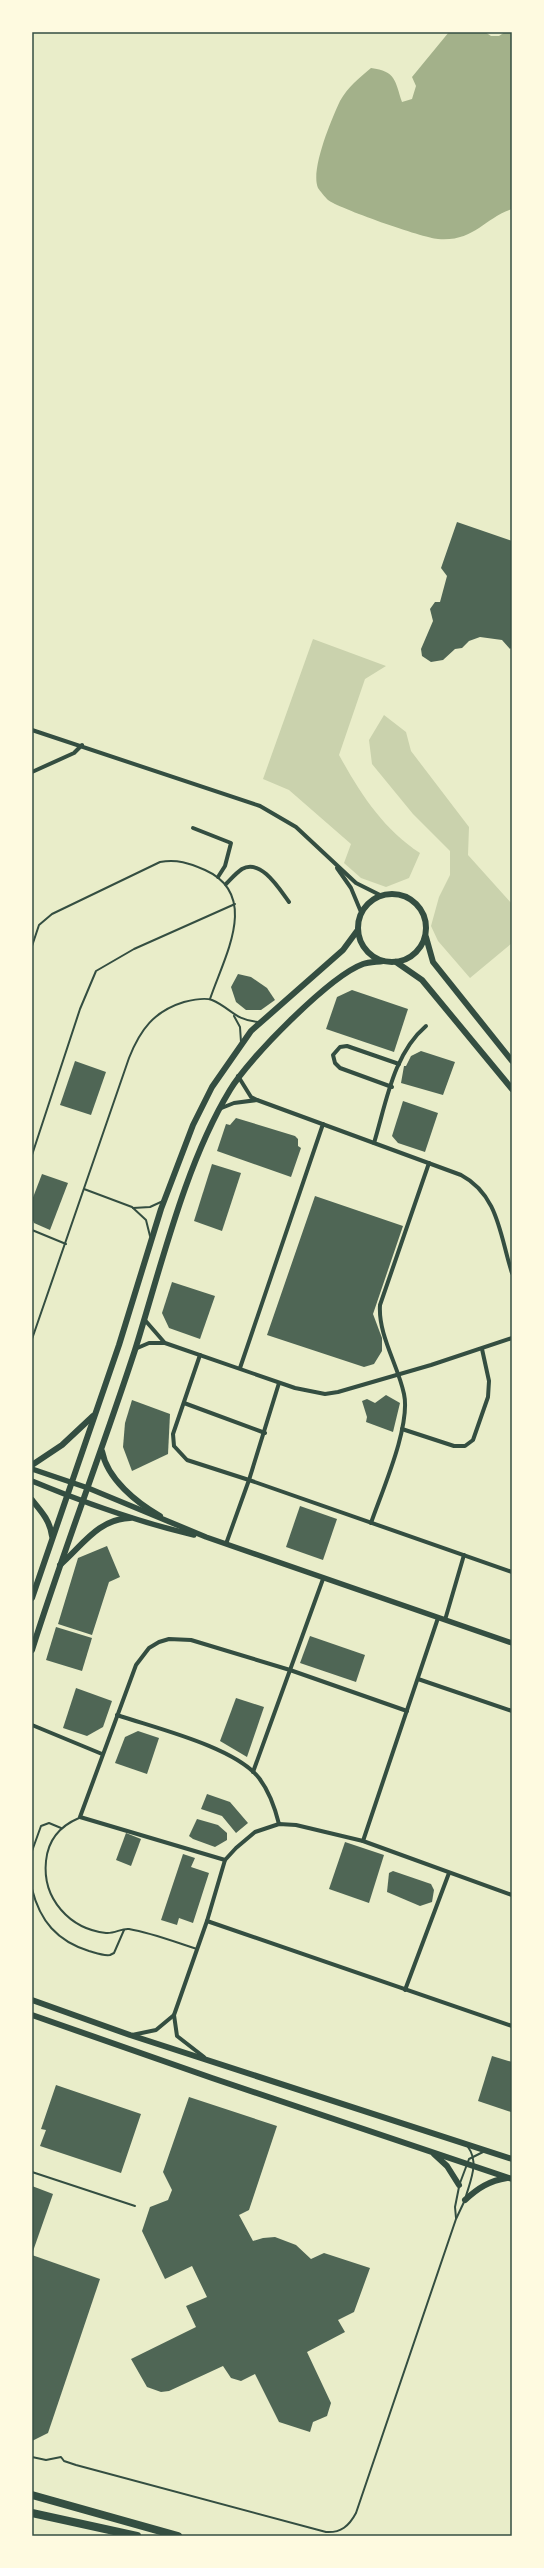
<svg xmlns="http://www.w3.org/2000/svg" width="544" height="2568" font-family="Lato,sans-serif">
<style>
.green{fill:#cad2ad}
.water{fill:#a3b18a}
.building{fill:#4f6655}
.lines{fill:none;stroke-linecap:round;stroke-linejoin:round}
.service{stroke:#344e41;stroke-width:2}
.minor{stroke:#344e41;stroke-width:4}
.tertiary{stroke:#344e41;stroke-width:5.5}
.secondary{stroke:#344e41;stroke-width:6}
.motorway{stroke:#344e41;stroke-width:8}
.neatline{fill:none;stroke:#344e41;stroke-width:1.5}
</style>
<rect width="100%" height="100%" fill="#e9edc9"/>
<g class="green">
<path d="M313 639 386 666 365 679 339 755C360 793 383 829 420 853L409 878 386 887 361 878 344 863 351 844 289 790 263 779Z"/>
<path d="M384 715 406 732 411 751 469 827 468 855 512 904V943L470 978 438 941 431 926 439 897 450 875V851L413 814 372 764 369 740Z"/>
</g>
<path class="water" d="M449 32H485L491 36H499L505 32H512V209C484 218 474 242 438 239 423 238 338 208 328 200 325 197 320 191 318 188 310 170 332 118 340 101 348 87 359 78 371 68 396 71 395 81 402 102L412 99 416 86 412 77Z"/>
<g class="building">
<path d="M457 522 512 541V647L510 649 502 640 480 637 469 641 462 648 455 649 443 660 431 662 422 656 421 649 433 621 430 609 435 602H440L447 576 441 568Z"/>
<path d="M238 974 251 977 267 988 275 1000 261 1010H246L236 1002 231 987Z"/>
<path d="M352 990 408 1009 394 1052 326 1029 337 997Z"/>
<path d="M421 1051 455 1062 443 1095 401 1083 404 1066H406L411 1056Z"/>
<path d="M75 1061 106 1072 91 1115 60 1105Z"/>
<path d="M403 1101 438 1113 425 1152 398 1143 392 1136Z"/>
<path d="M236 1118 295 1136 298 1139V1146L301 1148 291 1177 217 1151 226 1124 230 1125Z"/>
<path d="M212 1164 241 1173 222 1231 194 1221Z"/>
<path d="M42 1174 68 1183 50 1230 34 1223 32 1218V1200Z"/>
<path d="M315 1196 403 1226 373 1314 382 1338V1351L374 1364 364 1367 267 1335Z"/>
<path d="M172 1282 215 1296 200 1339 169 1328 162 1313Z"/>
<path d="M386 1395 400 1403 393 1432 366 1422 367 1417 362 1401 367 1399 375 1403Z"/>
<path d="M132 1400 170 1414 168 1454 132 1471 123 1447 125 1423Z"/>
<path d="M300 1506 337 1519 323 1560 286 1547Z"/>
<path d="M107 1546 120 1577 109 1582 92 1635 58 1624 78 1558Z"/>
<path d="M56 1627 92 1638 82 1671 46 1660Z"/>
<path d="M310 1636 365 1655 356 1682 300 1663Z"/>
<path d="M76 1688 112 1701 103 1727 87 1736 63 1728Z"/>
<path d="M236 1698 264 1707 247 1757 220 1741Z"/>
<path d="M138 1731 159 1738 147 1774 115 1763 125 1737Z"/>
<path d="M207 1794 230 1802 248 1823 236 1833 222 1816 201 1809Z"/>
<path d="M197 1819 218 1825 227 1833V1840L215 1847 193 1839 189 1836Z"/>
<path d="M126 1833 141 1839 131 1866 116 1860Z"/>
<path d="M345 1842 384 1855 369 1903 329 1889Z"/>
<path d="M183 1854 195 1858 191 1867 209 1873 193 1923 179 1918 177 1925 161 1920Z"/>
<path d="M393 1871 431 1884 434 1890 432 1902 420 1906 387 1892 389 1873Z"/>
<path d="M492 2056 512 2062 511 2112 478 2101Z"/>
<path d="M56 2085 141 2114 121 2173 40 2146 46 2130 41 2129Z"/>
<path d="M189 2097 277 2126 249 2210 239 2215 253 2241 263 2238 275 2237 296 2245 311 2259 324 2253 370 2268 354 2312 338 2320 345 2332 307 2352 331 2403 327 2416 313 2422 310 2432 279 2422 255 2374 241 2381 231 2378 223 2366 169 2391 161 2392 147 2387 131 2359 196 2327 186 2306 207 2297 192 2266 165 2279 142 2231 150 2207 168 2200 172 2190 163 2172Z"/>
<path d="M32 2186 53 2194 32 2254Z"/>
<path d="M32 2255 100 2279 48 2433 32 2441Z"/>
</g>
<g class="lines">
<g class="service">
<path d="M32 946 39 925 52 914 160 862C177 859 189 863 205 870 261 895 224 957 210 999"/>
<path d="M234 1016 240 1027 241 1042"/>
<path d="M32 1155 80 1009 96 971 134 949 235 904"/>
<path d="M84 1189 132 1207 146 1220 150 1236"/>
<path d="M133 1208 150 1207 163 1201"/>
<path d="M32 1230 66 1244"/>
<path d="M32 1339 129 1058C140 1030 154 1011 184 1002 192 1000 204 997 212 1000 231 1008 234 1020 258 1022"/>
<path d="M79 1818C60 1826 48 1840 46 1861 42 1899 70 1929 106 1933 114 1934 122 1928 129 1929 152 1933 175 1942 197 1949"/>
<path d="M32 1851 41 1826 49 1823 61 1828"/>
<path d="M32 1889C40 1921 57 1941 89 1951 96 1953 103 1956 110 1955L114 1953 124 1930"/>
<path d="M32 2172 135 2206"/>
<path d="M460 2183 469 2159 483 2152"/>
<path d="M466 2196C471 2179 479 2162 468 2147"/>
<path d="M456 2218 455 2207 459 2187"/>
<path d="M32 2457 46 2460 61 2457 64 2461 76 2465 326 2532C341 2533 349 2526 356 2513L456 2219 464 2202"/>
</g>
<g class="minor">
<path d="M32 730 260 806 296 827 356 883 382 896"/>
<path d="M32 772 74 753 82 745"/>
<path d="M193 828 231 843 225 866 218 877"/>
<path d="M337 868 351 888 361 912"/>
<path d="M226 884C231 879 236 873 242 869 261 858 280 890 289 902"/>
<path d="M238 1076 251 1097 257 1100 461 1175C499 1195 500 1237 512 1273"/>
<path d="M392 1087 340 1068 335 1063 333 1055 340 1047 347 1046 399 1064"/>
<path d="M219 1109 234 1103 257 1100"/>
<path d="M374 1143C386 1104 393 1054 426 1026"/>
<path d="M144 1319 164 1342"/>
<path d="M135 1349 149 1343H165L295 1388 325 1394 338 1392 431 1365 512 1338"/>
<path d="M200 1355 173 1434 174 1446 187 1460 249 1480 512 1572"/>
<path d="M240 1368 323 1124"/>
<path d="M184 1403 265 1433"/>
<path d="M402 1429 454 1446H465L473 1440 488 1397 489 1381 482 1349"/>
<path d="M371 1523C382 1491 411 1426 404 1394 398 1365 378 1335 380 1305L429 1163"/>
<path d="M226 1544 249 1480 279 1383"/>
<path d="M445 1620 464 1555"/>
<path d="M418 1679 512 1711"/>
<path d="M117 1715C155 1728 235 1747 259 1778 269 1791 275 1808 279 1824"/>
<path d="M32 1725 102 1754"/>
<path d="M253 1772 323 1579"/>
<path d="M363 1841 438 1618"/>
<path d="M225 1860 80 1817 136 1665 149 1648 159 1642 169 1639 191 1640 290 1670 407 1711"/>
<path d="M207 1921 512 2026"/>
<path d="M405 1990 449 1873"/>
<path d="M132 2035 156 2030 174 2015"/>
<path d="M204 2057 177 2036 174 2015 207 1921 225 1860 236 1848 255 1832 279 1824 296 1825 363 1841 512 1895"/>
</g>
<g class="tertiary">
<path d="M32 1469 88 1488 206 1537 512 1643"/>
<path d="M32 1481C85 1503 138 1522 194 1535"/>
</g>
<g class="secondary">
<circle cx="392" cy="928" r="34"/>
<path d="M426 937 433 962 512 1061"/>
<path d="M396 962 422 980 512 1089"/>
<path d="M102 1451C107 1479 137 1503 160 1516"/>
<path d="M32 1465 62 1445 93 1416"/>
<path d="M32 1500C42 1512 50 1521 52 1536"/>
<path d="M60 1565C82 1546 98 1519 130 1518"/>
<path d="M32 1598 119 1345 161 1209 193 1125 212 1087 251 1031 343 950 357 931"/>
<path d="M32 1650C64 1549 102 1451 135 1350 161 1267 185 1164 230 1090 248 1059 330 976 363 964 369 962 377 962 383 961"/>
<path d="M32 2000 130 2035 512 2159"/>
<path d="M32 2015 212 2078 512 2179"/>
<path d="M434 2154 447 2166 459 2185"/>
<path d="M465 2200C478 2188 489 2181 507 2178"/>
</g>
<g class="motorway">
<path d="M32 2495 178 2536"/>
<path d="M32 2513 137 2536"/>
</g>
</g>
<rect width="544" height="2568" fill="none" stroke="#fefae0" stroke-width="66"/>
<rect x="33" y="33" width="478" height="2502" class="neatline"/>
</svg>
